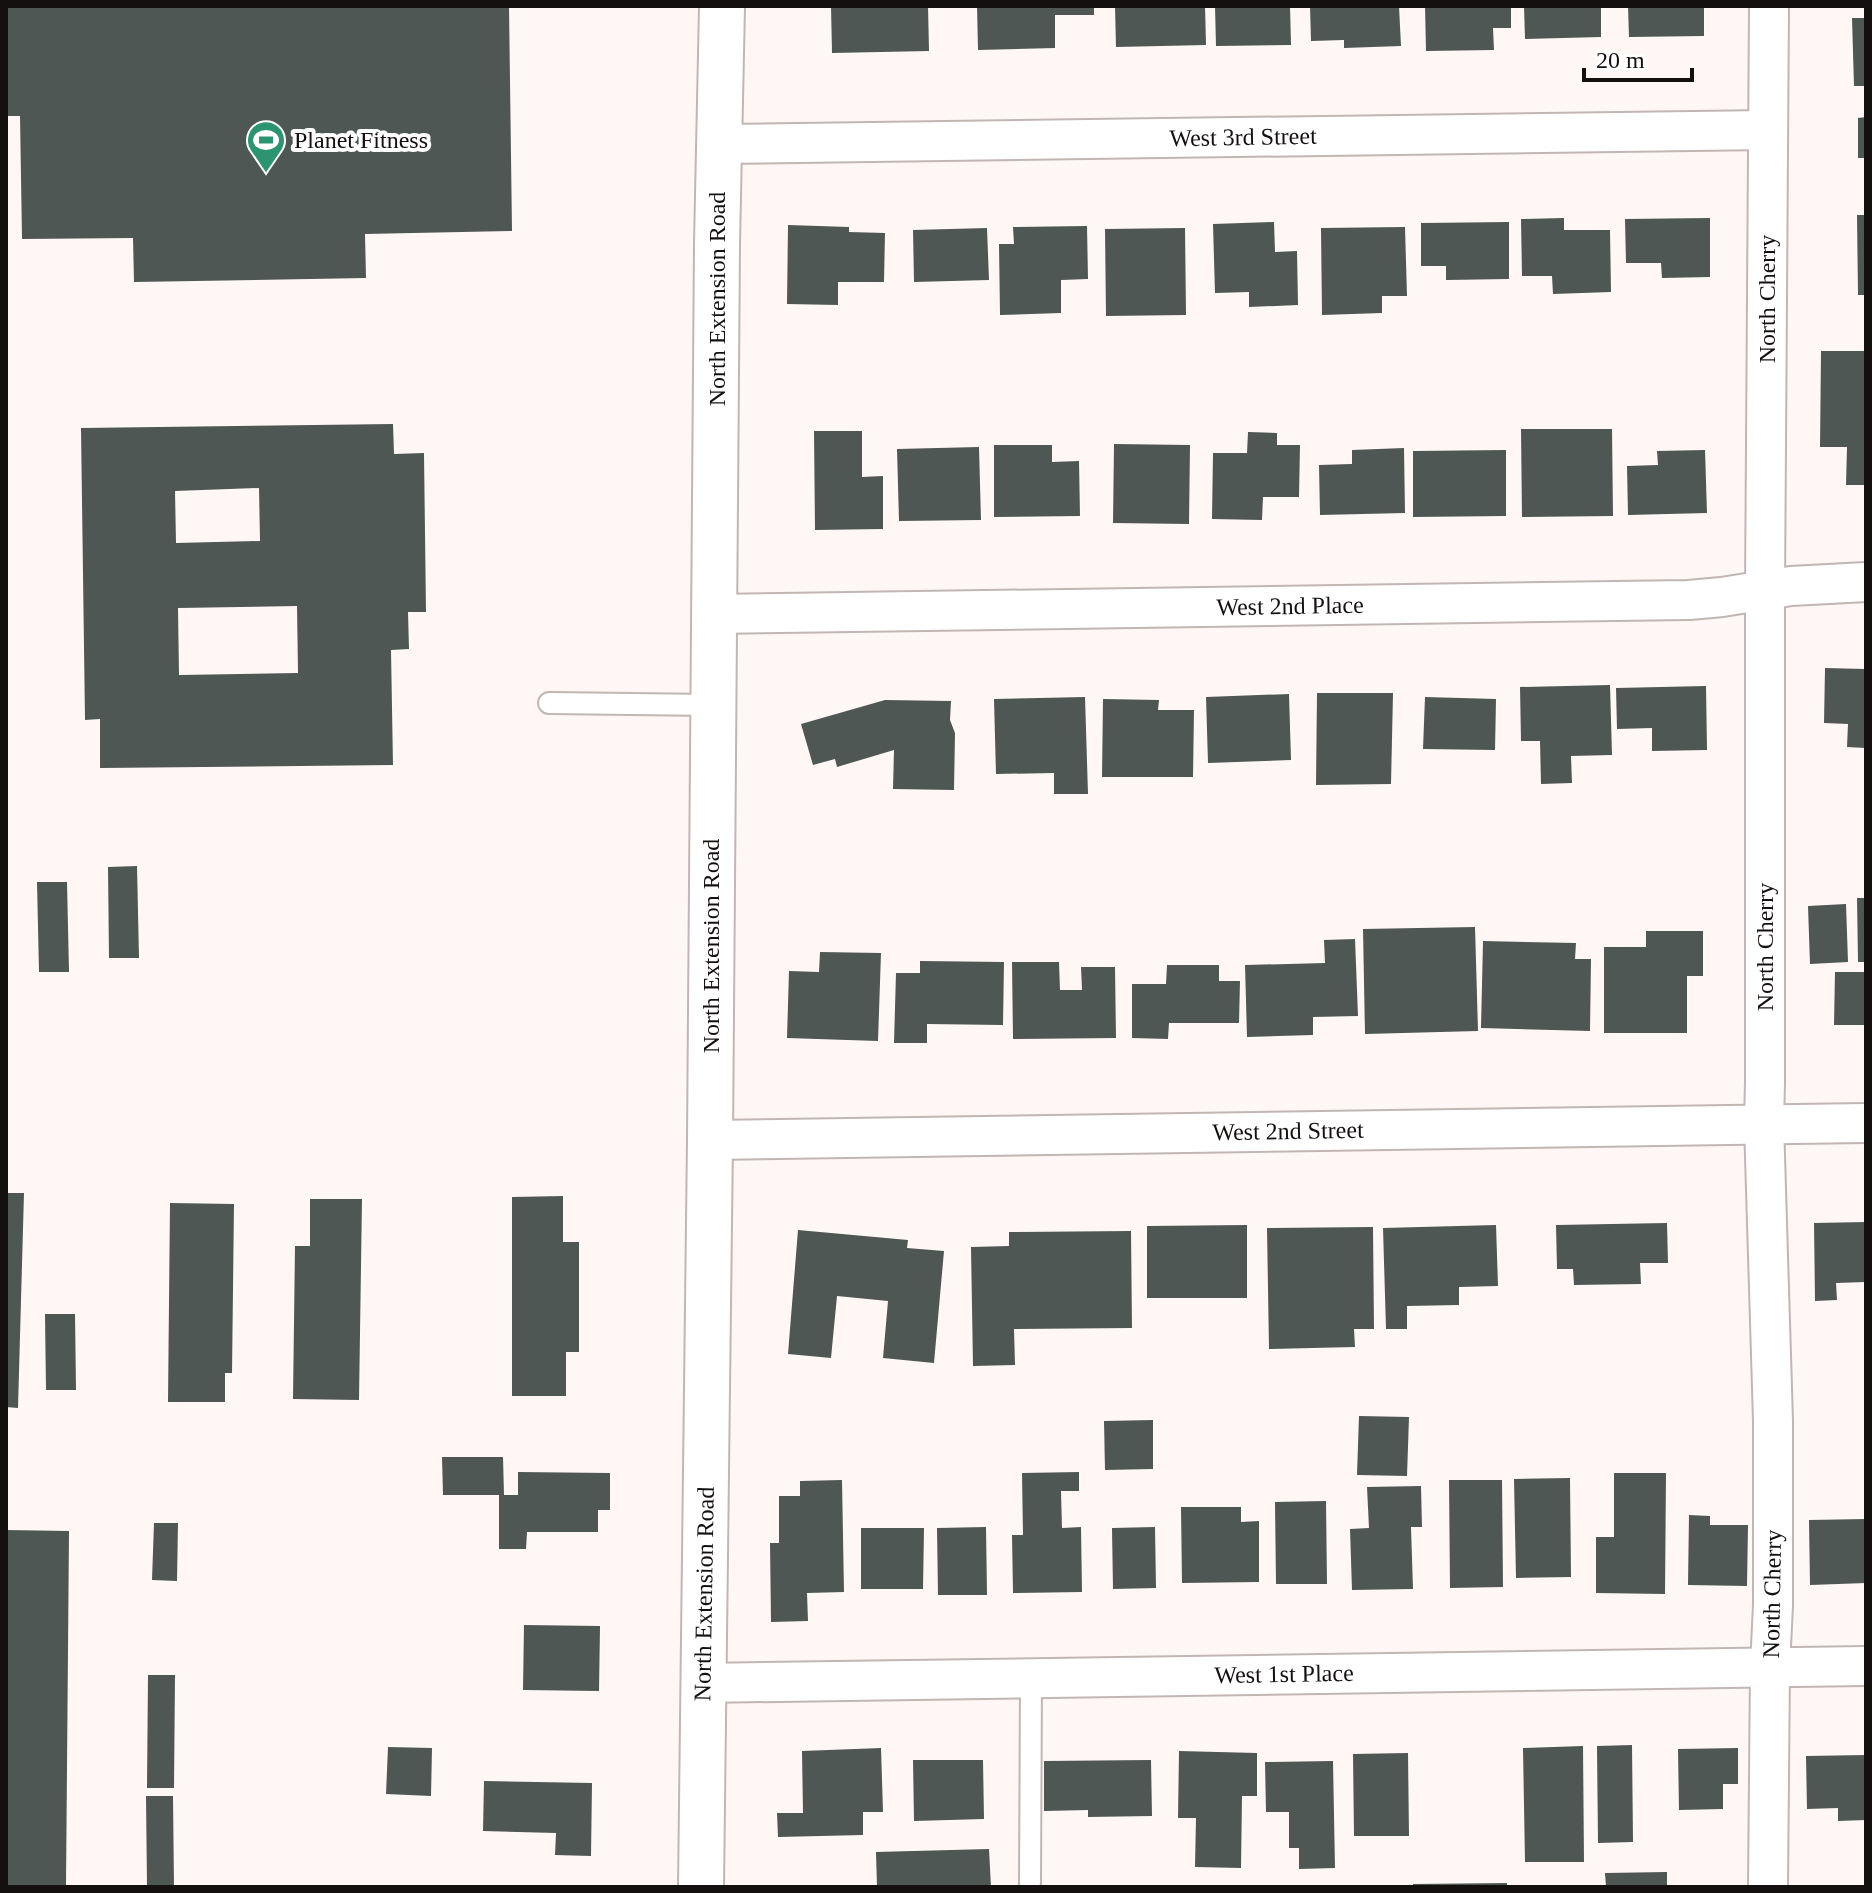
<svg xmlns="http://www.w3.org/2000/svg" width="1872" height="1893" font-family="Georgia,serif">
<style>
.building{fill:#4e5753;fill-rule:evenodd}
.lines{fill:none;stroke-linecap:round;stroke-linejoin:round}
.service-casing{stroke:#c1b6b4;stroke-width:24}
.minor-casing{stroke:#c1b6b4;stroke-width:42}
.tertiary-casing{stroke:#c1b6b4;stroke-width:48}
.service{stroke:#fff;stroke-width:20}
.minor{stroke:#fff;stroke-width:38}
.tertiary{stroke:#fff;stroke-width:44}
.labels{text-anchor:middle;stroke-width:8;stroke-linejoin:round;paint-order:stroke}
.street-label{font-size:24px;fill:#13100f;stroke:#fff}
.poi-label{font-size:24px;fill:#13100f;stroke:#fff;text-anchor:start}
</style>
<rect width="100%" height="100%" fill="#fff7f6"/>
<g class="building">
<path d="M6 6H509L512 231 365 234 366 278 134 282 133 238 22 239 20 116H6Z"/>
<path d="M831 6H928L929 51 832 53Z"/>
<path d="M977 6H1094V15H1055V48L978 50Z"/>
<path d="M1115 6H1205L1206 45 1116 47Z"/>
<path d="M1215 6H1290L1291 45 1216 46Z"/>
<path d="M1310 6H1399L1401 46 1344 48V40L1311 41Z"/>
<path d="M1425 6H1511V28H1493L1494 50 1426 51Z"/>
<path d="M1524 6H1601V37L1525 39Z"/>
<path d="M1628 6H1704V36L1629 37Z"/>
<path d="M1852 18H1866V86H1854Z"/>
<path d="M1866 117V158H1858V118Z"/>
<path d="M1857 215H1866V295H1858Z"/>
<path d="M1564 218V230H1610L1611 292 1553 294 1552 276H1522L1521 219Z"/>
<path d="M1710 218V277L1662 278 1661 263H1626L1625 219Z"/>
<path d="M1274 222 1275 252 1297 251 1298 305 1249 307V292L1215 293 1213 224Z"/>
<path d="M1509 222V279L1446 280V266H1421V223Z"/>
<path d="M788 225 849 227V232L885 233 884 282H838V305L787 304Z"/>
<path d="M1087 226 1088 279 1061 280V313L1000 315 999 244H1014L1013 227Z"/>
<path d="M1405 227 1407 296H1382V313L1322 315 1321 228Z"/>
<path d="M987 228 989 280 914 282 913 230Z"/>
<path d="M1185 228 1186 315 1106 316 1105 229Z"/>
<path d="M1821 351H1866V485H1846L1847 447H1820Z"/>
<path d="M393 424 394 454 424 453 426 612H408L409 649 391 650 393 765 100 768V719L85 720 81 428ZM259 488 260 541 176 543 175 491ZM297 606 298 673 179 675 178 608Z"/>
<path d="M1521 429H1612L1613 516 1522 517Z"/>
<path d="M814 431H862V477L883 476V529L815 530Z"/>
<path d="M1248 432 1277 433V445H1300L1299 497H1263L1262 520 1212 519 1213 453H1247Z"/>
<path d="M1114 444 1190 445 1189 524 1113 523Z"/>
<path d="M994 445H1052V462L1079 461 1080 516 994 517Z"/>
<path d="M979 447 981 520 899 521 897 449Z"/>
<path d="M1404 448 1405 513 1320 515 1319 465 1352 464V450Z"/>
<path d="M1506 450V516L1413 517V451Z"/>
<path d="M1705 450 1707 513 1628 515 1627 466 1658 465 1657 451Z"/>
<path d="M1825 668 1866 669V748L1847 747 1848 724 1824 723Z"/>
<path d="M1610 685 1612 755 1571 756 1572 783 1541 784 1540 741H1521L1520 687Z"/>
<path d="M1706 686 1707 750 1652 751V728L1617 729 1616 688Z"/>
<path d="M1317 693H1393L1391 784 1316 785Z"/>
<path d="M1289 694 1291 760 1208 763 1206 697Z"/>
<path d="M1085 697 1088 794H1054V773L996 774 994 699Z"/>
<path d="M1425 697 1496 699 1495 750 1423 749Z"/>
<path d="M1103 699 1159 700 1158 710H1194L1193 777H1102Z"/>
<path d="M885 700 951 701 950 720 955 733 954 790 893 789 894 750 837 767 835 759 813 765 801 724Z"/>
<path d="M137 866 139 958H109L108 867Z"/>
<path d="M37 882H67L69 972H39Z"/>
<path d="M1857 898H1866V962H1858Z"/>
<path d="M1846 904 1848 962 1810 964 1808 906Z"/>
<path d="M1475 927 1478 1031 1365 1034 1363 929Z"/>
<path d="M1646 931H1703V976H1687V1033H1604V947H1646Z"/>
<path d="M1355 939 1358 1016 1313 1017V1035L1247 1037 1245 965 1325 963 1324 940Z"/>
<path d="M1483 941 1576 943 1575 959H1591L1590 1031 1481 1028Z"/>
<path d="M820 952 881 953 878 1041 787 1038 789 971 819 972Z"/>
<path d="M920 961 1004 962 1003 1025 927 1024V1043H894L896 973H920Z"/>
<path d="M1012 962H1059L1060 990H1082L1081 967H1115L1116 1038 1013 1039Z"/>
<path d="M1167 965H1219V981H1240L1239 1023H1169L1168 1039 1132 1038V984H1166Z"/>
<path d="M1835 972H1866V1025H1834Z"/>
<path d="M6 1193H24L18 1408 6 1407Z"/>
<path d="M563 1196V1242H579V1352H566V1396H512V1197Z"/>
<path d="M310 1199H362L359 1400 293 1399 295 1246H310Z"/>
<path d="M170 1203 234 1204 232 1373H225V1402H168Z"/>
<path d="M1866 1222V1282L1836 1283 1837 1300 1815 1301 1814 1223Z"/>
<path d="M1667 1223 1668 1263H1640L1641 1284 1574 1285 1573 1269H1557L1556 1225Z"/>
<path d="M1247 1225V1298H1147V1226Z"/>
<path d="M1496 1225 1498 1286 1459 1287V1305L1407 1306V1329H1386L1383 1228Z"/>
<path d="M1373 1227 1374 1329H1354L1355 1347 1269 1349 1267 1228Z"/>
<path d="M798 1230 908 1240 907 1248 944 1251 934 1363 883 1358 888 1301 837 1296 831 1358 788 1354Z"/>
<path d="M1131 1231 1132 1328 1014 1329 1015 1365 973 1366 971 1247 1009 1246V1232Z"/>
<path d="M45 1314H75L76 1390H46Z"/>
<path d="M1359 1416 1409 1417 1407 1476 1357 1475Z"/>
<path d="M1153 1420V1469L1105 1470 1104 1421Z"/>
<path d="M442 1457H503L504 1495H518V1472L610 1473V1510H598V1532H527L526 1549H499V1495H443Z"/>
<path d="M1079 1472V1491H1061L1062 1528 1081 1527 1082 1592 1013 1593 1012 1535H1023L1022 1473Z"/>
<path d="M1614 1473H1666L1665 1594 1596 1593V1537H1614Z"/>
<path d="M1570 1478 1571 1577 1516 1578 1514 1479Z"/>
<path d="M842 1480 844 1592 807 1593 808 1621 771 1622 770 1543H779V1496H800V1481Z"/>
<path d="M1449 1480H1502L1503 1587 1450 1588Z"/>
<path d="M1421 1486 1422 1527H1411L1413 1589 1352 1590 1350 1529 1369 1528 1367 1487Z"/>
<path d="M1326 1501 1327 1584H1276L1275 1502Z"/>
<path d="M1181 1507H1241V1522L1259 1521V1582L1182 1583Z"/>
<path d="M1689 1515 1710 1516V1525H1748L1747 1586 1688 1585Z"/>
<path d="M1866 1519V1583L1810 1585 1809 1520Z"/>
<path d="M154 1523H178L177 1581 152 1580Z"/>
<path d="M986 1527 987 1595H938L937 1528Z"/>
<path d="M1155 1527 1156 1588 1113 1589 1112 1528Z"/>
<path d="M861 1528H924L923 1589H861Z"/>
<path d="M6 1530 69 1531 66 1886 6 1885Z"/>
<path d="M524 1625 600 1626 599 1691 523 1690Z"/>
<path d="M148 1675H175L174 1788H147Z"/>
<path d="M1632 1745 1633 1842 1598 1843 1597 1746Z"/>
<path d="M1583 1746 1584 1862H1525L1523 1748Z"/>
<path d="M388 1747 432 1748 431 1796 386 1794Z"/>
<path d="M881 1748 883 1812H863V1835L778 1837 777 1813H803L802 1751Z"/>
<path d="M1738 1748V1784H1723V1809L1679 1810 1678 1749Z"/>
<path d="M1179 1751 1257 1753V1796H1242L1241 1868 1195 1867 1196 1818H1178Z"/>
<path d="M1408 1753 1409 1836H1354L1353 1754Z"/>
<path d="M1866 1755V1820L1838 1821V1808L1807 1809 1806 1756Z"/>
<path d="M913 1760H983L984 1819 914 1821Z"/>
<path d="M1151 1760 1152 1816 1088 1817V1810L1044 1811V1761Z"/>
<path d="M1333 1761 1335 1868 1299 1869V1848H1289V1812H1266L1265 1762Z"/>
<path d="M484 1781 592 1783 591 1856 555 1855 556 1833 483 1831Z"/>
<path d="M146 1796H173L174 1887H147Z"/>
<path d="M989 1849 991 1887H877L876 1852Z"/>
<path d="M1667 1872V1887H1606L1605 1873Z"/>
<path d="M1507 1883V1887H1413V1884Z"/>
</g>
<g class="lines">
<g class="service-casing">
<g id="service">
<path d="M549 703 713 705"/>
<path d="M1030 1883 1031 1678"/>
</g>
</g>
<g class="minor-casing">
<g id="minor">
<path d="M719 144 1768 130"/>
<path d="M713 614 1689 600 1722 597 1791 586 1866 582"/>
<path d="M710 1140 1866 1123"/>
<path d="M702 1683 1866 1666"/>
<path d="M1768 1887 1770 1667 1773 1605V1421L1764 1123 1765 1082V591L1769 6"/>
</g>
</g>
<g class="tertiary-casing">
<path id="tertiary" d="M701 1887 710 1140 717 244 722 6"/>
</g>
<use href="#service" class="service"/>
<use href="#minor" class="minor"/>
<use href="#tertiary" class="tertiary"/>
</g>
<defs>
<g id="stadium-pin" transform="scale(2)"><path d="M0 17L-7.5 6A9.5 9.5 0 1 1 7.5 6Z" fill="#2d9471" stroke="#fff"/><path d="M0-5a6.5 5 0 1 0 0 10a6.5 5 0 1 0 0-10ZM-3.5-1.8h7v3.6h-7Z" fill="#fff"/></g>
</defs>
<g fill-rule="evenodd">
<use href="#stadium-pin" x="266" y="140"/>
</g>
<g class="labels">
<g class="street-label">
<text transform="translate(1243 137) rotate(-1)" y="8">West 3rd Street</text>
<text transform="translate(717 299) rotate(-90)" y="8">North Extension Road</text>
<text transform="translate(1767 299) rotate(-90)" y="8">North Cherry</text>
<text transform="translate(1290 606) rotate(-1)" y="8">West 2nd Place</text>
<text transform="translate(711 946) rotate(-90)" y="8">North Extension Road</text>
<text transform="translate(1765 947) rotate(-90)" y="8">North Cherry</text>
<text transform="translate(1288 1131) rotate(-1)" y="8">West 2nd Street</text>
<text transform="translate(704 1594) rotate(-89)" y="8">North Extension Road</text>
<text transform="translate(1772 1594) rotate(-89)" y="8">North Cherry</text>
<text transform="translate(1284 1674) rotate(-1)" y="8">West 1st Place</text>
</g>
<g class="poi-label">
<text x="294" y="148">Planet Fitness</text>
</g>
</g>
<rect width="1872" height="1893" fill="none" stroke="#13100f" stroke-width="16"/>
<path d="M1584 68v12h108v-12" fill="none" stroke="#13100f" stroke-width="4"/>
<text x="1596" y="68" font-size="24" fill="#13100f" stroke="#ffffff" stroke-width="6" paint-order="stroke">20 m</text>
</svg>
